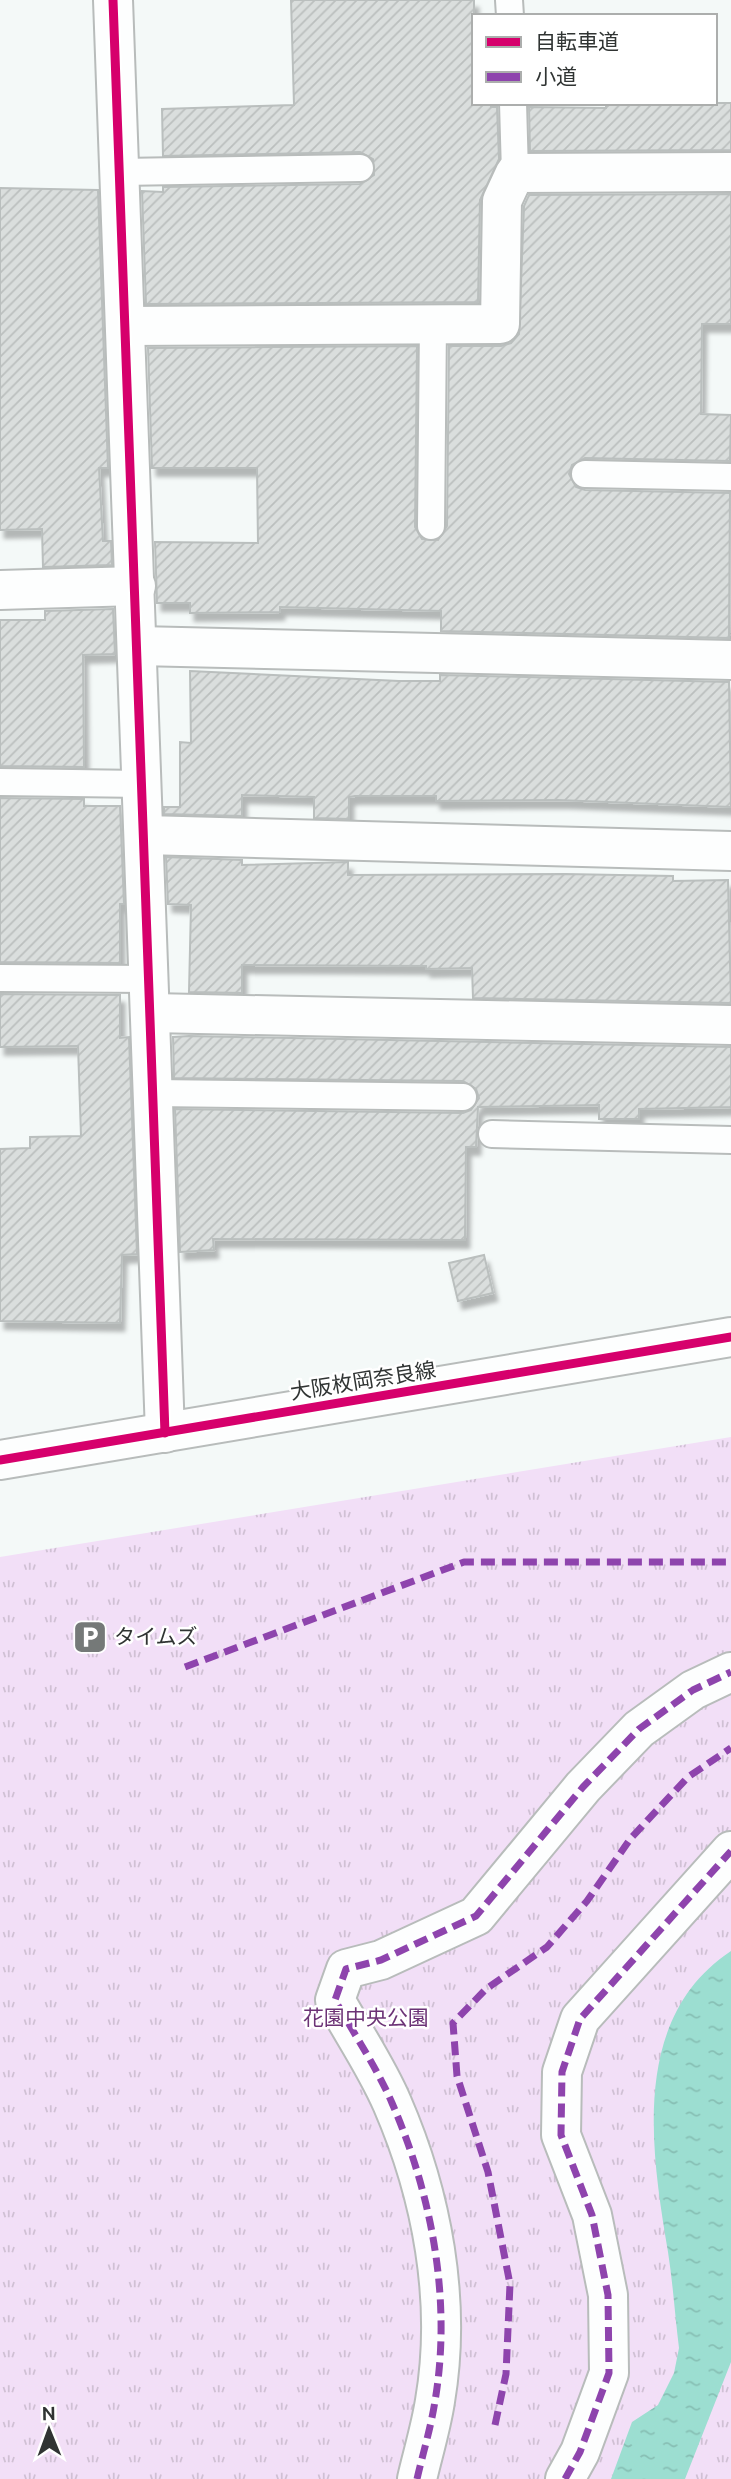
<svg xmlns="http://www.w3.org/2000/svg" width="731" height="2479" font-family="Ubuntu,'Noto Sans JP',sans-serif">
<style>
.park{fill:url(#park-tufts)}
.water{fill:url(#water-ripples)}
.building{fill:url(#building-hatch);stroke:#babfbe;stroke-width:2;filter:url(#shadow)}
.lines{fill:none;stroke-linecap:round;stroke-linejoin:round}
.service-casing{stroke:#b8bcbb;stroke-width:30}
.pedestrian-casing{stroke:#b8bcbb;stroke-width:42}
.minor-casing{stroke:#b8bcbb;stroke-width:42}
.secondary-casing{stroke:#b8bcbb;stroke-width:42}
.service{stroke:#fdfefe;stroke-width:26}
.pedestrian{stroke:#fdfefe;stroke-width:38}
.minor{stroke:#fdfefe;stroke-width:38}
.secondary{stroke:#fdfefe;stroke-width:38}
.quiet{stroke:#8e44ad;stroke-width:7;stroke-dasharray:14 7;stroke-linecap:butt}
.cycleway-casing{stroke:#fff;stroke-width:13}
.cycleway{stroke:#d6006c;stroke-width:9}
.labels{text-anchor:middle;stroke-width:5;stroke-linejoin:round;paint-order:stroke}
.street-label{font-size:21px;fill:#303433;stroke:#fff}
.poi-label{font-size:21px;fill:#303433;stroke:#fff;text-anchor:start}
.park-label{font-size:21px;fill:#6c3376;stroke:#fff}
</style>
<defs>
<pattern id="park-tufts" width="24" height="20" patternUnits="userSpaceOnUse" patternTransform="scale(1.75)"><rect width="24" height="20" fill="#f2dff7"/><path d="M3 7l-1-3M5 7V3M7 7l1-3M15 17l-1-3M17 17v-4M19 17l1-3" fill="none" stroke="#d0c0d4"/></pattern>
<pattern id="water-ripples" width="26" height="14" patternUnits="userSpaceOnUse" patternTransform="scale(1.75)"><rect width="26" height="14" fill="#9cded1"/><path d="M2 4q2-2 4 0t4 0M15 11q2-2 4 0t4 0" fill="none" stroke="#87bfb4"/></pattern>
<pattern id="building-hatch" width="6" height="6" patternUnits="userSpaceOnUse" patternTransform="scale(1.75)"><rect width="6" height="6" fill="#dadedd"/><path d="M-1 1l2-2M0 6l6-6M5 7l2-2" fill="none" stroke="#bbbfbe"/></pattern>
<filter id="shadow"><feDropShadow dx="4.5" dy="8" stdDeviation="2" flood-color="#0004"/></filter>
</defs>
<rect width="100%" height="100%" fill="#f4f9f8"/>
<path class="park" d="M731 1437V2479H0V1557Z"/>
<path class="water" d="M731 1951V2362L685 2479H611L632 2422 658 2405 674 2373 679 2348C675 2316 673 2284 668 2252 651 2150 630 2018 731 1951Z"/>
<g class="building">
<path d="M291 0H474V103H491V107H497L499 159 480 200 478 302 146 304 142 191 163 192V187L360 184 374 175 373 159 360 152 163 156 162 109 294 105Z"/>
<path d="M606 103H731V150L530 151 529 107 606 108Z"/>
<path d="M0 188 98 190 108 468H99L103 541H111L112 565 43 567 42 529 0 530Z"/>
<path d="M731 194V324H702L701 414 731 415 730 461 585 458 572 465 569 474 576 487 585 490 730 493 729 638 441 631V611L280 607V612L190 613V603H157L155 542 258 543 257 468H152L148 348 417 346 415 527 422 539 438 540 447 526 449 346H501L511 343 519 334 524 206 529 195Z"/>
<path d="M113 609 115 654 83 655 84 767 0 766V620H45V611Z"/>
<path d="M190 671 399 681H440V675L729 682 731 807 558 800 436 801V796H355L349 797V819L314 818V797L242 795V816L164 814V807H180V742L191 743Z"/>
<path d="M0 798 84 799V806H120L124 904H120V963L0 962Z"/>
<path d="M166 857 242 860V865L348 862V875L565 874 673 876V881L728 880 731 1003 473 998 472 968 426 969V966L242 965V993L189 992 191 905 168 904Z"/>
<path d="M0 994 120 995V1038L129 1037 137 1254 122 1255 120 1323 0 1321V1149L30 1148V1137L81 1136 78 1046 0 1047Z"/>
<path d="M189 1036 731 1047V1107L639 1109V1119H599V1105L478 1107 476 1147H466L465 1240 213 1239 214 1250 180 1252 175 1109 463 1113 471 1110 479 1098 476 1089 463 1081 174 1078 173 1037Z"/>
<path d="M484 1255 493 1293 458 1301 449 1263Z"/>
</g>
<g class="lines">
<g class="service-casing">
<g id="service">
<path d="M509 0 510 16"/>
<path d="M513 103 515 173"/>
<path d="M121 172 360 168"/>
<path d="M585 474 731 477"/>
<path d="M431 526 433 324"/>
<path d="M0 782 143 784"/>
<path d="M0 978 150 979"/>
<path d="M154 1093 463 1097"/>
<path d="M492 1134 731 1140"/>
</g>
</g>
<g class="pedestrian-casing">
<g id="pedestrian">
<path d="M417 2479C423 2453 431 2427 435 2401 452 2301 432 2195 392 2103 377 2068 354 2034 335 2000L346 1969 381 1960 476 1916 583 1787 639 1729 693 1690 731 1672"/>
<path d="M565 2479 580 2452 609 2373 608 2295 592 2215 561 2135 562 2072 580 2019 731 1851"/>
</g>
</g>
<g class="minor-casing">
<g id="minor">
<path d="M113 0 165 1433"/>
<path d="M127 326 500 324 502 201 515 173 731 172"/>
<path d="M0 590 136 586"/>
<path d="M138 646 731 660"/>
<path d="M145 835 731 851"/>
<path d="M152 1013 731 1025"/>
</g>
</g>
<g class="secondary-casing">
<path id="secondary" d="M0 1460 731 1337"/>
</g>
<use href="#service" class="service"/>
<use href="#pedestrian" class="pedestrian"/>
<use href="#minor" class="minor"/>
<use href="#secondary" class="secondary"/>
<g class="quiet">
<path d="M185 1667 464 1562H731"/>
<path d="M495 2425 506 2374 510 2284 488 2172 457 2076 453 2023 486 1989 547 1947 587 1901 631 1838 688 1777 731 1748"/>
<path d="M417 2479C423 2453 431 2427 435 2401 452 2301 432 2195 392 2103 377 2068 354 2034 335 2000L346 1969 381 1960 476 1916 583 1787 639 1729 693 1690 731 1672"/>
<path d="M565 2479 580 2452 609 2373 608 2295 592 2215 561 2135 562 2072 580 2019 731 1851"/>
</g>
<g class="cycleway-casing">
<g id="cycleway">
<path d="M113 0 165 1433"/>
<path d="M0 1460 731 1337"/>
</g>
</g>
<use href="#cycleway" class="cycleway"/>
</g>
<defs>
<g id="parking-square" transform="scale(1.75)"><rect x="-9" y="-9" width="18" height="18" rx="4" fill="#757978" stroke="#fff"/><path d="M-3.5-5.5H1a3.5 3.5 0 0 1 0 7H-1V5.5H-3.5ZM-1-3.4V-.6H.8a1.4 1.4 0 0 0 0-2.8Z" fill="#fff"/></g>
</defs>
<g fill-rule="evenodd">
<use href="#parking-square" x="90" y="1637"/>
</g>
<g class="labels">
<g class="street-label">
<text transform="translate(363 1381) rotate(-9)" y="7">大阪枚岡奈良線</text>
</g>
<g class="poi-label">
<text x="114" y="1644">タイムズ</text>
</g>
<g class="park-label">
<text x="366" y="2025">花園中央公園</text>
</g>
</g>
<rect x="472" y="14" width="245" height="91" fill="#ffffff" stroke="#acaead" stroke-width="2"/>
<rect x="486" y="37" width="35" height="10" fill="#d6006c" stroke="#acaead" stroke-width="2"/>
<text x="535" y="49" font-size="21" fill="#303433">自転車道</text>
<rect x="486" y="72" width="35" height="10" fill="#8e44ad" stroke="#acaead" stroke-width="2"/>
<text x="535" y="84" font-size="21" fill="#303433">小道</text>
<g transform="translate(49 2430) rotate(359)" stroke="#ffffff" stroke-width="5" paint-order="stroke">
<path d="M0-5L12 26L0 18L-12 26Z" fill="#303433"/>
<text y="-10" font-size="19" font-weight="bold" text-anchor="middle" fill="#303433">N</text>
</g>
</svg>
